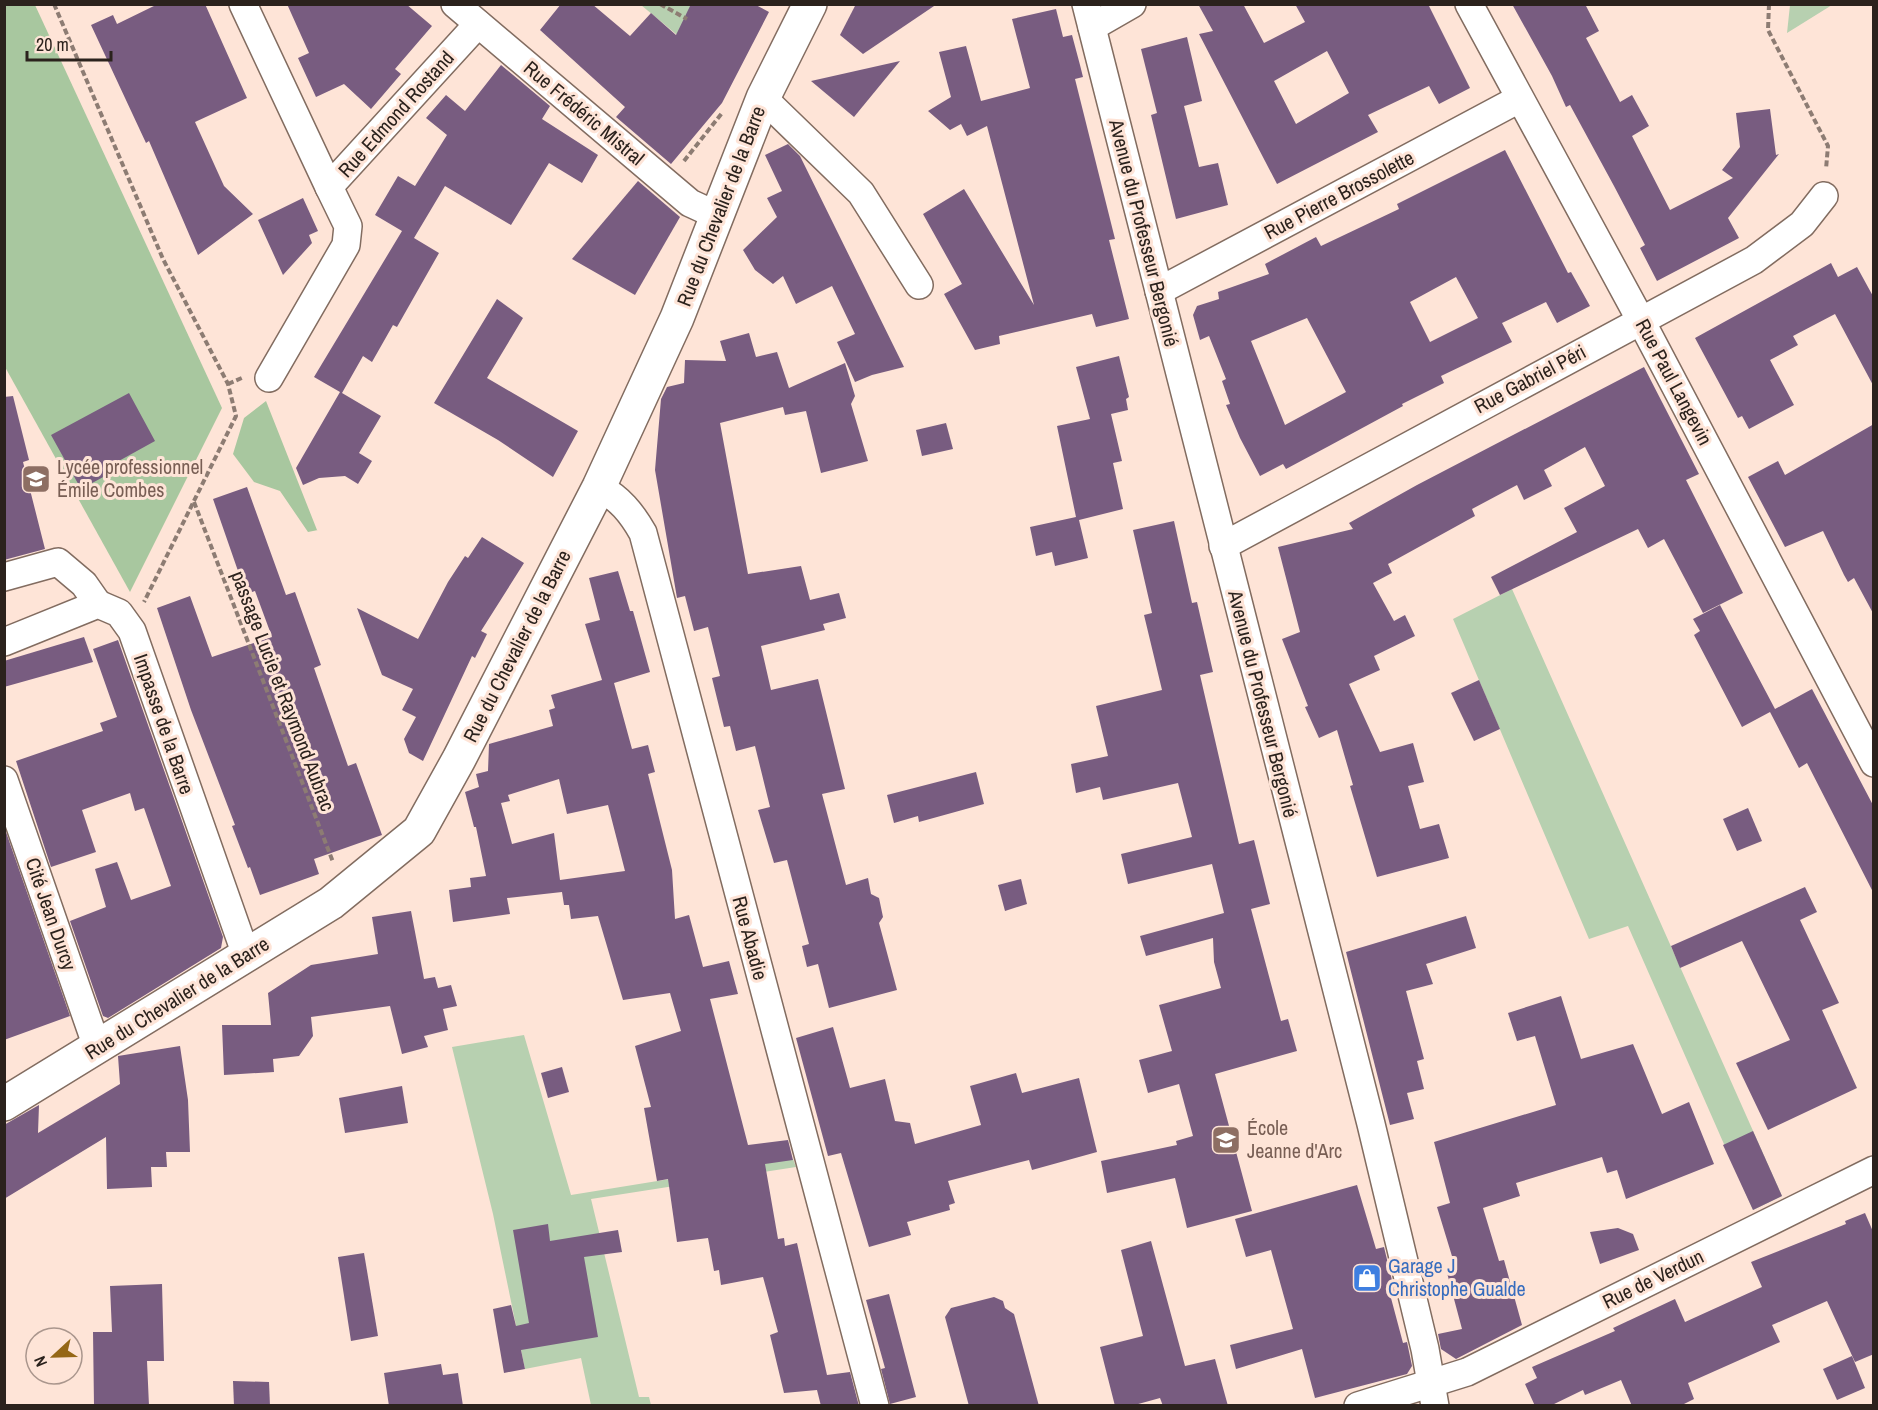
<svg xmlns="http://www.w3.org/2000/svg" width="1878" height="1410" font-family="'Archivo Narrow',sans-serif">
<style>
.green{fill:#b7d0b0}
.forest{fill:#a8c79f}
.building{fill:#785c80;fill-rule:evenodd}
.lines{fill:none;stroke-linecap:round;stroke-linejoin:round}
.street-casing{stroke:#826c60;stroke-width:30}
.secondary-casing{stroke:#826c60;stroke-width:36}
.path{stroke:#8d7c73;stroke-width:4;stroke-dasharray:6 3;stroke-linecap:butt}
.street{stroke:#fff;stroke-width:27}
.secondary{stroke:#fff;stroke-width:33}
.labels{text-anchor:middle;stroke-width:6;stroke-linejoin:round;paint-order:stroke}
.street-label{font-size:20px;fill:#2b221d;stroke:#fee4d7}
.education-label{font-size:20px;fill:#785e54;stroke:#fee4d7;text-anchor:start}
.shop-label{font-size:20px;fill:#366cbe;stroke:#fee4d7;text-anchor:start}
</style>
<rect width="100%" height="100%" fill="#fee4d7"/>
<g class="green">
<path d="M641 5H691L682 39Z"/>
<path d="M1790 5V4L1832 5 1787 33Z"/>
<path d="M1512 589 1782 1196 1753 1210 1628 926 1589 939 1453 619Z"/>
<path d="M524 1035 571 1195 793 1159 796 1167 591 1199 639 1397H649L651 1405H591L581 1358 525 1369 493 1214 452 1047Z"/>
</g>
<g class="forest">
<path d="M4 5H35L222 408 130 592 5 367Z"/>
<path d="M266 401 317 530H318L308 532 280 491 254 482 233 454 244 418Z"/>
</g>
<g class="building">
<path d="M158 4H205L247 98 195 122 224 186 253 214 198 255 149 141 146 143 91 25 113 15 117 24Z"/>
<path d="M287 4H406L432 26 395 69 401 74 371 109 344 84 316 97 298 58 309 53Z"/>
<path d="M561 4H592L630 36 651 13 676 35 691 4H754L769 12 722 103 671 164 616 117 625 107 540 30Z"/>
<path d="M856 4H937L863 54 840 35Z"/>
<path d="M1198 4H1243L1264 43 1305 22 1295 4H1428L1470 88 1439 104 1429 86 1368 115 1378 132 1277 184 1199 34 1213 31ZM1327 51 1349 93 1296 124 1274 81Z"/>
<path d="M1512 4H1585L1599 31 1586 38 1620 102 1632 95 1649 126 1632 136 1670 210 1733 178 1722 170 1740 147 1736 113 1770 109 1776 155 1779 154 1728 218 1739 238 1657 281 1640 248 1645 245 1614 186 1570 105 1566 107 1552 76Z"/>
<path d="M1056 9 1063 37 1072 35 1080 65 1083 77 1075 79 1115 239 1109 240 1129 319 1096 327 1092 314 999 336 1000 344 975 350 944 294 962 284 923 214 964 189 1034 305 987 126 967 136 961 124 950 130 928 111 951 97 939 52 966 46 981 101 1030 88 1012 19Z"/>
<path d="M1187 37 1202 101 1184 106 1199 167 1218 163 1228 205 1176 219 1151 115 1157 113 1141 49Z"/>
<path d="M900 61 854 117 811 81Z"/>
<path d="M501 65 550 106 542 119 598 155 582 183 549 163 511 225 445 186 414 238 439 253 397 327 393 325 372 362 363 356 342 393 381 416 359 453 372 461 358 484 345 476 319 478 303 485 296 468 340 392 314 377 402 231 375 215 398 176 415 186 447 135 426 118 446 95 465 111Z"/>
<path d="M788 144 800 156 904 367 872 375 855 382 837 342 855 334 832 286 796 304 783 276 773 284 755 270 743 250 777 217 767 198 782 191 765 155Z"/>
<path d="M1505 150 1568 273 1571 272 1590 306 1557 323 1546 302 1502 323 1512 342 1441 376 1444 383 1402 404 1403 406 1329 446 1286 469 1283 464 1260 476 1240 438 1226 405 1230 404 1222 381 1226 379 1209 336 1200 340 1193 315 1197 306 1219 299 1218 292 1269 274 1265 264 1316 237 1321 246 1399 209 1397 204ZM1456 277 1478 318 1430 342 1410 302ZM1307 318 1346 392 1285 425 1251 341Z"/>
<path d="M638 181 680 217 635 295 572 259Z"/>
<path d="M303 198 318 231 309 235 312 243 283 275 258 220Z"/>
<path d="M1831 263 1838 277 1857 267 1874 298V387L1835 314 1793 336 1798 345 1770 360 1794 405 1749 429 1742 416 1738 418 1695 338Z"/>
<path d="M497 299 523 318 487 378 578 431 553 477 498 440 434 403Z"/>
<path d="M749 333 756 357 777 352 789 388 845 363 855 396 851 404 868 461 821 473 806 411 785 415 783 407 720 423 748 574 801 566 810 600 839 593 846 618 823 624 825 630 761 646 771 690 818 679 845 789 822 794 846 885 868 878 871 894 879 898 883 917 879 923 897 990 829 1008 818 964 807 967 802 946 809 944 787 860 774 863 758 810 770 807 755 746 736 751 730 726 724 727 712 678 720 676 708 627 694 631 685 596 677 598 655 470 661 399 667 387 684 383 685 360 726 361 720 341Z"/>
<path d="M1119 356 1129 397 1126 399 1128 410 1111 414 1122 461 1113 463 1123 509 1079 520 1088 558 1055 566 1052 552 1036 556 1030 527 1076 517 1057 426 1090 419 1076 367Z"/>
<path d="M1644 367 1699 474 1686 480 1743 593 1703 613 1664 539 1648 548 1638 529 1500 595 1491 577 1577 532 1564 508 1605 486 1585 447 1544 470 1552 486 1524 500 1517 485 1472 509 1475 516 1388 564 1392 573 1373 583 1394 621 1405 615 1415 636 1374 656 1380 670 1349 684 1380 752 1413 743 1424 782 1408 786 1420 829 1439 824 1449 858 1377 877 1350 786 1353 785 1337 730 1319 738 1305 707 1308 706 1282 639 1300 632 1278 547 1353 529 1349 523 1417 485Z"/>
<path d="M129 393 155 441 117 462 120 468 81 489 51 435Z"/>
<path d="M13 396 29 460 23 462 45 549 4 560V397Z"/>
<path d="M946 423 953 449 922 456 916 430Z"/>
<path d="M1874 424V615L1854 578 1848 582 1844 575 1823 531 1785 547 1748 477 1778 461 1785 475Z"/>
<path d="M247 487 286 595 295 592 321 665 314 668 348 766 356 763 382 835 314 859 319 874 260 895 250 867 248 868 232 826 235 825 191 710 157 608 190 596 212 657 272 637 255 591 246 594 213 499Z"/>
<path d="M1174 521 1192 603 1197 602 1213 672 1200 675 1239 844 1254 840 1270 904 1251 909 1281 1021 1288 1019 1297 1051 1215 1074 1252 1211 1187 1228 1175 1178 1107 1193 1101 1161 1177 1145 1176 1141 1193 1136 1179 1084 1148 1093 1139 1060 1172 1051 1159 1005 1221 988 1214 962 1213 938 1146 956 1140 936 1224 913 1212 864 1128 884 1121 854 1192 837 1178 783 1103 800 1100 787 1076 793 1071 764 1108 756 1096 706 1162 690 1144 615 1152 613 1133 530Z"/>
<path d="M482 537 524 563 481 631 487 634 475 658 472 656 423 761 409 753 404 739 416 717 402 710 413 689 382 675 357 608 418 639 448 582 465 556 468 558Z"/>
<path d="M618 571 630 611H633L650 672 614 683 632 749 648 745 655 772 648 774 672 870 675 919 689 915 703 967 729 961 738 994 710 999 748 1145 788 1140 793 1160 765 1164 778 1239 784 1238 785 1246 797 1243 827 1375 850 1372 859 1406H821L817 1390 784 1393 770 1335 778 1332 763 1277 721 1285 719 1270 714 1271 708 1238 677 1242 668 1179 657 1181 644 1108 651 1107 635 1046 681 1031 670 993 623 1000 598 916 571 919 569 905H564L562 892 507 898 510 914 453 922 449 890 471 887 470 878 486 876 476 827H474L465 792 479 787 476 774 488 771 489 744 553 726 549 710 555 708 551 695 602 680 585 624 600 620 589 578ZM559 779 567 814 608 805 625 871 560 880 554 833 512 844 501 803 510 801 508 795Z"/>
<path d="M1720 605 1775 709 1812 689 1874 807V894L1807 763 1799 768 1770 712 1742 727 1694 635 1700 631 1693 619Z"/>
<path d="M84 637 93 662 4 687V661Z"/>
<path d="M118 640 223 937 221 948 108 1018 103 1016 70 921 106 907 95 869 117 862 131 900 171 886 144 808 135 811 130 793 82 810 96 852 51 867 16 761 103 731 100 723 117 717 93 649Z"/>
<path d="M1479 680 1500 729 1474 741 1451 693Z"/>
<path d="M976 772 984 804 919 822 918 816 894 823 887 795Z"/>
<path d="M1748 808 1762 841 1737 851 1723 819Z"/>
<path d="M6 832 70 1016 4 1040V833Z"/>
<path d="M1021 879 1027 904 1005 911 998 885Z"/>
<path d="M1805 887 1817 912 1800 920 1839 1003 1822 1010 1857 1088 1768 1130 1736 1063 1790 1040 1742 941 1680 968 1671 946Z"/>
<path d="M411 911 424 979 435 977 438 988 451 985 457 1006 443 1009 448 1030 424 1036 428 1047 402 1054 390 1006 311 1017 313 1036 299 1056 273 1059 274 1072 224 1075 222 1025H271L268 993 311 965 378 954 372 917Z"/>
<path d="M1466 916 1476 948 1426 964 1433 984 1406 991 1424 1059 1417 1061 1424 1089 1407 1093 1414 1119 1390 1125 1346 952Z"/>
<path d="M1561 996 1581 1059 1633 1044 1662 1114 1689 1102 1714 1164 1626 1199 1617 1170 1607 1173 1602 1157 1516 1183 1520 1196 1483 1208 1499 1261 1504 1260 1522 1325 1456 1359 1441 1349 1438 1334 1462 1329 1446 1269 1455 1266 1437 1207 1450 1203 1434 1142 1556 1105 1535 1036 1517 1041 1508 1013Z"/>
<path d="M833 1027 850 1088 885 1079 895 1121 910 1123 915 1144 981 1125 970 1086 1016 1073 1022 1093 1079 1078 1097 1152 1032 1170 1029 1160 948 1181 955 1203 949 1205 950 1210 907 1222 911 1235 869 1247 841 1153 828 1156 796 1038Z"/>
<path d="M180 1046 188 1100 190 1152H166L167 1167H151L152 1187 107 1189 106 1137 4 1199V1125L39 1105 38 1133 120 1084 118 1056Z"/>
<path d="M562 1067 569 1092 548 1098 541 1073Z"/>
<path d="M402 1086 408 1123 345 1133 339 1098Z"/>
<path d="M1753 1131 1782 1196 1753 1210 1723 1145Z"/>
<path d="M1357 1185 1376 1249 1384 1247 1396 1297 1391 1298 1403 1343 1407 1342 1412 1366 1407 1374 1315 1398 1302 1349 1236 1369 1230 1345 1293 1329 1271 1250 1246 1257 1235 1219Z"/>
<path d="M1865 1213 1874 1234V1354L1855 1362 1827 1301 1772 1325 1780 1342 1688 1383 1694 1399 1680 1406H1632L1621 1380 1585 1395 1583 1390 1550 1406H1535L1525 1384 1537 1378 1532 1367 1615 1331 1613 1328 1675 1299 1685 1322 1762 1287 1751 1262 1846 1224 1845 1221Z"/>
<path d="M548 1224 550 1241 618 1230 622 1252 584 1257 598 1337 521 1350 525 1369 504 1373 493 1309 511 1305 516 1326 529 1323 513 1230Z"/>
<path d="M1618 1228 1633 1234 1639 1250 1600 1264 1590 1232Z"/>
<path d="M1151 1241 1185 1366 1215 1359 1228 1406H1163L1160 1398 1131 1406H1115L1100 1347 1143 1336 1121 1250Z"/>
<path d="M364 1253 378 1336 351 1341 338 1257Z"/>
<path d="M162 1284 164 1361H147L149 1406H94L93 1332H112L110 1286Z"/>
<path d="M889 1294 916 1397 890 1404 881 1369 885 1368 866 1300Z"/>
<path d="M994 1297 1003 1301 1005 1308 1014 1314 1039 1406H969L945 1317 951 1308Z"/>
<path d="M1852 1356 1865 1388 1837 1400 1823 1369Z"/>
<path d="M441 1364 443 1375 458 1373 463 1406H389L384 1373Z"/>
<path d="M233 1381 269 1382 270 1406H234Z"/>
</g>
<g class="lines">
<g class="street-casing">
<g id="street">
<path d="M243 4 329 187 478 24"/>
<path d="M455 4 690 203 716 215"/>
<path d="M1086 4 1371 1124 1425 1349 1435 1406"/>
<path d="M1469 4 1640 319 1874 763"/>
<path d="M1092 27 1132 4"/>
<path d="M763 98 861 193 919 285"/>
<path d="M1159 291 1519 99"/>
<path d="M269 378 346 245 348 226 329 187"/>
<path d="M599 487C620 499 631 512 643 533L875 1406"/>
<path d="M1223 546 1754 260 1802 224 1824 196"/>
<path d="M4 577 58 562 84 584 98 604"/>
<path d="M4 642 98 604 119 613 132 631 246 955"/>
<path d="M4 780 97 1047"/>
<path d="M1358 1406 1467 1372 1874 1170"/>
</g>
</g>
<g class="secondary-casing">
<path id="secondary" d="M4 1104 331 903 419 831 459 759 599 487 677 318 763 98 810 4"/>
</g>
<g class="path">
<path d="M54 4 163 259 228 384 236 416 144 602"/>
<path d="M660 4 687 19"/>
<path d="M1769 4 1768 30 1828 146 1826 169"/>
<path d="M684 161 722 113"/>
<path d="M228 384 244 377"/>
<path d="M194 502 333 862"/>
</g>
<use href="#street" class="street"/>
<use href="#secondary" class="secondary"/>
</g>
<defs>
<g id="school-square" transform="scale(1.5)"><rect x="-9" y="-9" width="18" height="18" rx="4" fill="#8d6e63" stroke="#fee4d7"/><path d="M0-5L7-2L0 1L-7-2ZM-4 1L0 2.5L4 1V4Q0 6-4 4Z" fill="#fff"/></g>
<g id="shop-square" transform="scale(1.5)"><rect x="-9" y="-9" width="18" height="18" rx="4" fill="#3f7fe0" stroke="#fee4d7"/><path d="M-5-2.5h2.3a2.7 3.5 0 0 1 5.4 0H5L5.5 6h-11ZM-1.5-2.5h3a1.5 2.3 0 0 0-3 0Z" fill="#fff"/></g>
</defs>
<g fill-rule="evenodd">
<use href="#school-square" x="36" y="479"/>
<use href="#school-square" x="1226" y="1140"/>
<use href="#shop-square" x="1367" y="1278"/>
</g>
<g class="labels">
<g class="street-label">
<text transform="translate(584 113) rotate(40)" y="7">Rue Frédéric Mistral</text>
<text transform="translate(396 114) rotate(-48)" y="7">Rue Edmond Rostand</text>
<text transform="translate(1339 195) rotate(-28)" y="7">Rue Pierre Brossolette</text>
<text transform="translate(721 206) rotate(-69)" y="7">Rue du Chevalier de la Barre</text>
<text transform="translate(1144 233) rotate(76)" y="7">Avenue du Professeur Bergonié</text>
<text transform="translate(1530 379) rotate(-28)" y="7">Rue Gabriel Péri</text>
<text transform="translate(1674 382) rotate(62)" y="7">Rue Paul Langevin</text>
<text transform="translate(517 646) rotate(-63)" y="7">Rue du Chevalier de la Barre</text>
<text transform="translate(283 691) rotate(69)" y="7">passage Lucie et Raymond Aubrac</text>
<text transform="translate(1263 704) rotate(76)" y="7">Avenue du Professeur Bergonié</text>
<text transform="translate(164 724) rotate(71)" y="7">Impasse de la Barre</text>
<text transform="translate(51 914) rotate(71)" y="7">Cité Jean Durcy</text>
<text transform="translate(750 938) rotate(75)" y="7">Rue Abadie</text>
<text transform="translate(177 998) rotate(-32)" y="7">Rue du Chevalier de la Barre</text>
<text transform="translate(1653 1279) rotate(-26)" y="7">Rue de Verdun</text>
</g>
<g class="education-label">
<text x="57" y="474">Lycée professionnel<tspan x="57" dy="23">Émile Combes</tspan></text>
<text x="1247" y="1135">École<tspan x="1247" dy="23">Jeanne d'Arc</tspan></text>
</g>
<g class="shop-label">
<text x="1388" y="1273">Garage J<tspan x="1388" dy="23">Christophe Gualde</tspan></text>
</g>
</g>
<rect width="1878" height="1410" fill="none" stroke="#2b221d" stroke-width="12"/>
<g transform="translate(54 1356) rotate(248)"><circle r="28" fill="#fee4d7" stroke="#aa968d" stroke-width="1.5"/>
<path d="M0-4.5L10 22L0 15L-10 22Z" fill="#956716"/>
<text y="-9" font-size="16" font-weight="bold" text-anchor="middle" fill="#2b221d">N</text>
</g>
<path d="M27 51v9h84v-9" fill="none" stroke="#2b221d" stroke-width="3"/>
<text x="36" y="51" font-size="18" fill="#2b221d" stroke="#fee4d7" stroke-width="4.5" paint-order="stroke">20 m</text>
</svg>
